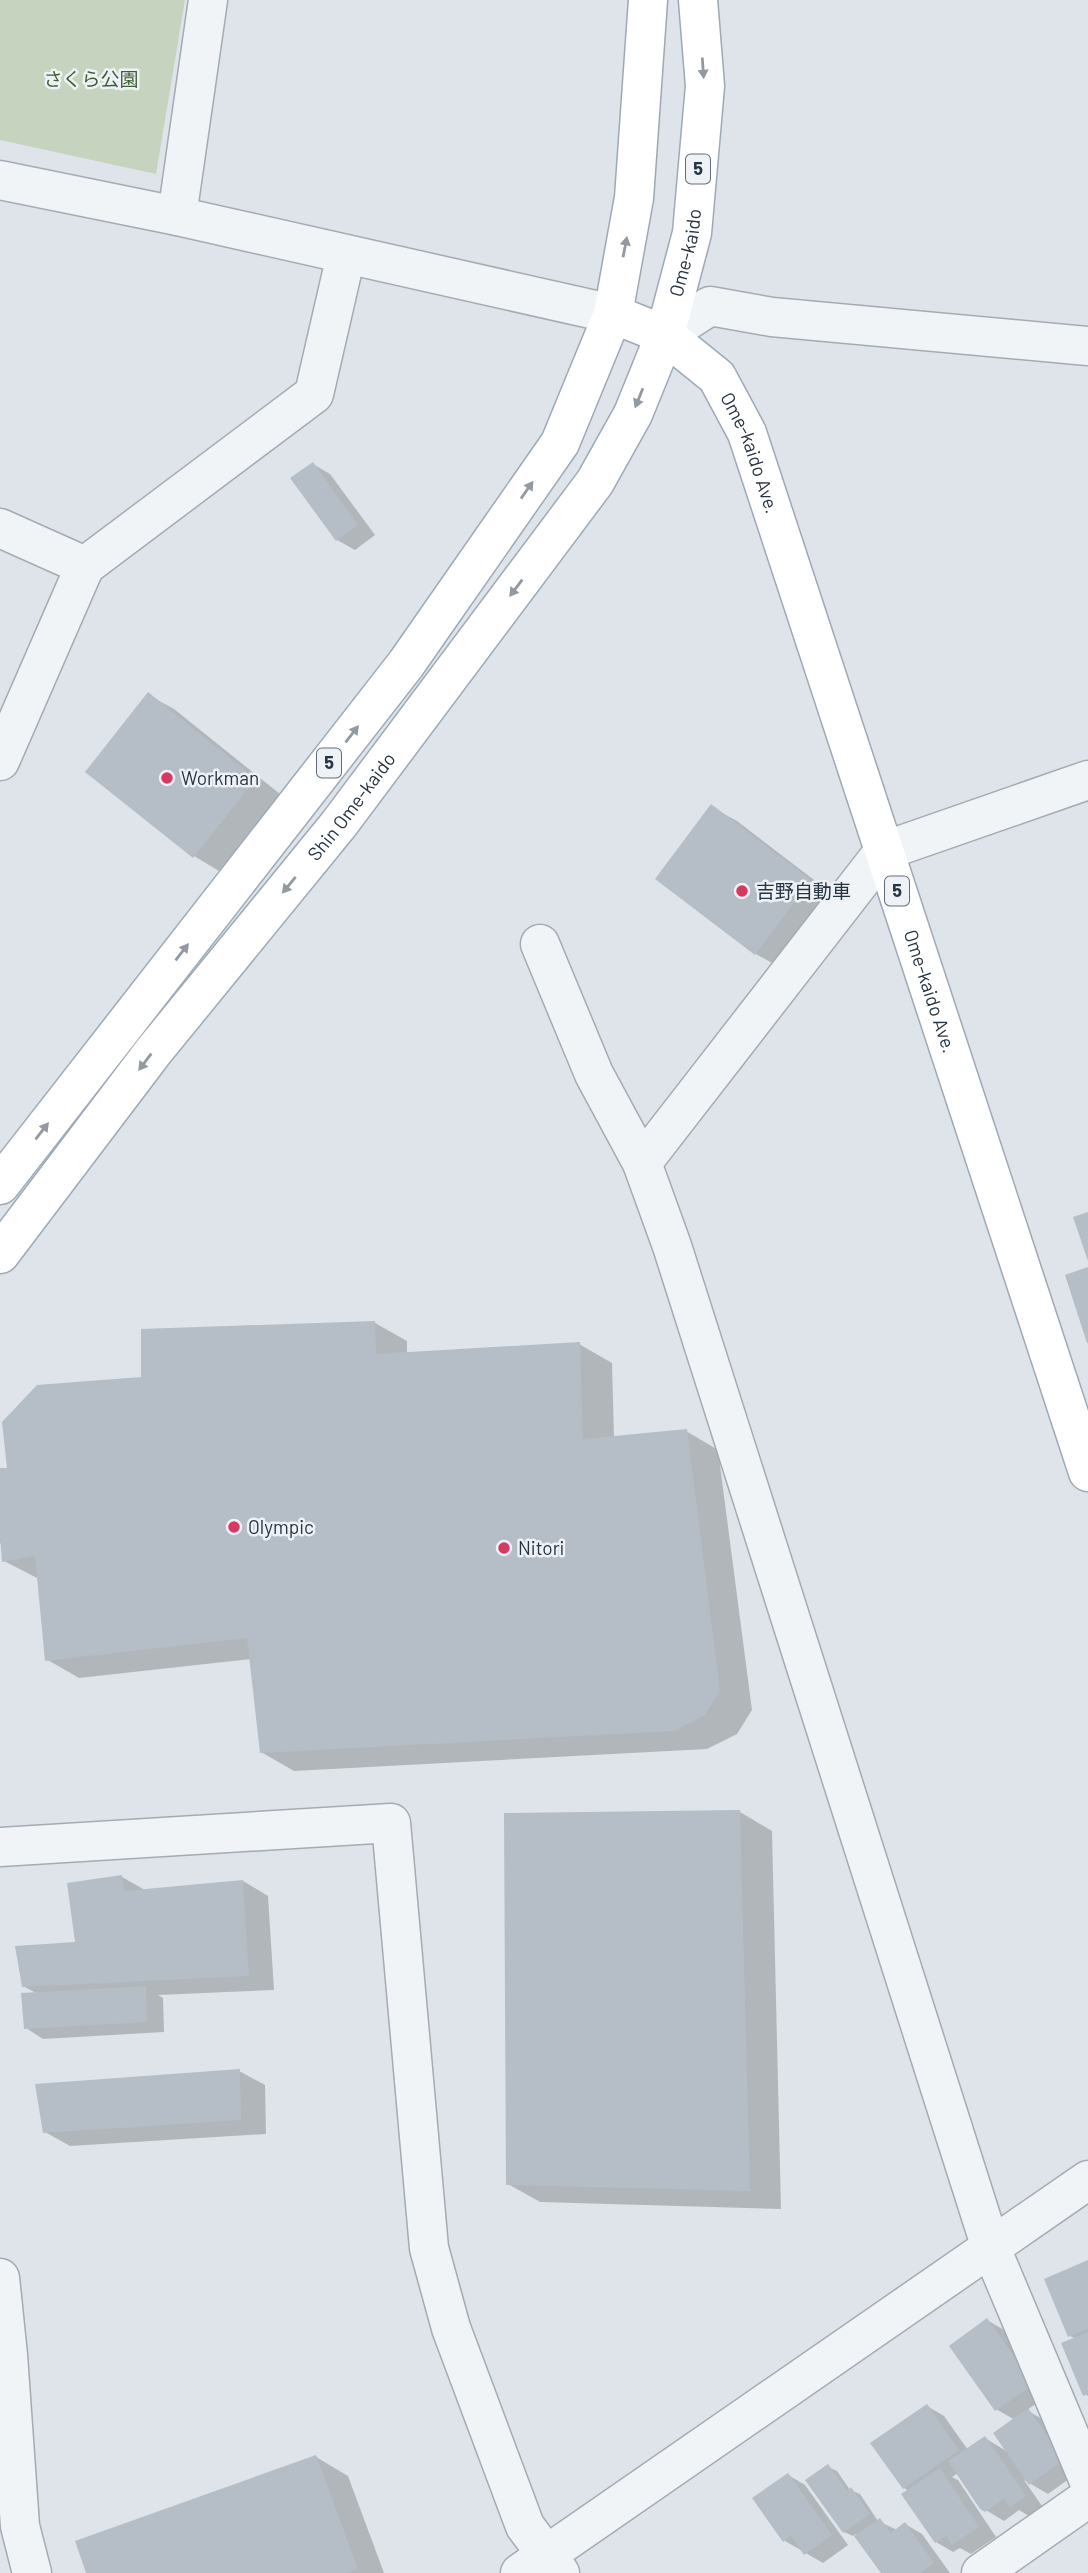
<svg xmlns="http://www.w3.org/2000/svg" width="1088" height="2573" font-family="Barlow,'Noto Sans JP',sans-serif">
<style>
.green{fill:#c6d4bf}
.shadow{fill:#0003}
.building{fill:#b5bdc6}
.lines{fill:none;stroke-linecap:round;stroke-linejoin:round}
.minor-casing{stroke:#a3abb3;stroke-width:41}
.major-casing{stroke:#9da9b6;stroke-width:41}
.minor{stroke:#f1f4f7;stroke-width:38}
.major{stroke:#fff;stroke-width:38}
.oneway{fill:#9299a0}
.poi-dot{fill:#d83961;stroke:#eef2f6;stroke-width:2.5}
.labels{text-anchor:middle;stroke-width:5;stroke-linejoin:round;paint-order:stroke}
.shield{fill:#eef2f6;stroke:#626c77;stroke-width:2}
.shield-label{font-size:18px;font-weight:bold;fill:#263341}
.park-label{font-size:19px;fill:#3f5e32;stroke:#eef2f6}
.street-label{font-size:19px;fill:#263341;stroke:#eef2f6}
.poi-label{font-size:19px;fill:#263341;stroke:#eef2f6;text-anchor:start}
</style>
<rect width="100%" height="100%" fill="#dee4e9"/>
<path class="green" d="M0 0H185L156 174 0 140Z"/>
<g class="shadow">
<path d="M313 464 330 474 375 535 355 550 337 540 293 478Z"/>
<path d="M148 695 174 709 280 794 219 871 194 856Z"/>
<path d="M711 807 737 821 835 896 781 968 756 954Z"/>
<path d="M375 1323 407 1341V1354L579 1344 612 1363 614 1438 686 1431 718 1450 752 1710 737 1734 707 1749 294 1771 261 1752 251 1659 79 1678 46 1659 39 1579 4 1561 3 1545 0 1543V1470H9L143 1378Z"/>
<path d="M740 1812 772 1831 781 2209 540 2202 508 2184Z"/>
<path d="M122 1877 145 1890 243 1881 268 1896 274 1990 158 1995 163 1998 164 2032 43 2039 26 2028 38 1994 23 1986 77 1943Z"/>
<path d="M239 2071 265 2085 266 2134 70 2146 45 2132Z"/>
<path d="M1088 2262V2396L1085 2394 1076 2339 1070 2336Z"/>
<path d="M987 2320 1004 2330 1050 2394 1027 2410 1045 2421 1080 2471 1048 2494 1024 2480 1042 2506 1029 2516 1019 2510 1004 2521 981 2507 958 2473 952 2477 958 2480 996 2537 971 2554 960 2548 953 2552 936 2542 909 2491 904 2488 927 2406 944 2416 968 2450 985 2438 1008 2452 1015 2420 996 2409Z"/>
<path d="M316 2457 348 2476 384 2573H88Z"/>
<path d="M828 2467 837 2471 850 2490 860 2494 878 2521 897 2530 905 2524 922 2534 950 2573H883L856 2534 853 2536 844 2532Z"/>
<path d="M788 2475 805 2485 848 2545 823 2563 785 2541Z"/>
</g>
<g class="building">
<path d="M313 462 358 525 336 541 290 478Z"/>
<path d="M148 692 256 779 193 858 85 772Z"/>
<path d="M711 804 811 880 755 955 655 879Z"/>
<path d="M1088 1212V1261L1073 1217Z"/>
<path d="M1088 1267V1343H1087L1065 1275Z"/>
<path d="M375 1321 376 1354 580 1342 583 1439 687 1429 720 1691 704 1716 674 1731 260 1753 247 1638 45 1661 35 1556 2 1562 0 1535V1468H7L2 1422 37 1385 141 1377V1329Z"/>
<path d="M740 1810 750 2191 506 2185 504 1813Z"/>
<path d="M122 1875 124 1891 243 1880 249 1976 22 1987 15 1946 75 1942 67 1883Z"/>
<path d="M146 1986 147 2022 24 2029 21 1993Z"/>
<path d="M240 2069 241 2120 43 2133 35 2084Z"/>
<path d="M1088 2260V2329L1068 2337 1044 2279Z"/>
<path d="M987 2318 1034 2384 995 2411 949 2346Z"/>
<path d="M1088 2332V2394L1083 2396 1061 2343Z"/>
<path d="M927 2404 959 2450 903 2489 870 2443Z"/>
<path d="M1028 2408 1064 2460 1029 2485 993 2433Z"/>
<path d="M985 2436 1026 2496 1010 2507 1004 2499 985 2512 980 2509 948 2461Z"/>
<path d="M316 2455 358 2569 347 2573H86L75 2541Z"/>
<path d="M828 2464 847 2491 851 2487 870 2514 843 2533 805 2480Z"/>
<path d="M940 2468 979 2527 952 2545 946 2536 935 2543 901 2494Z"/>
<path d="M788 2473 832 2535 804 2555 791 2536 783 2542 752 2498Z"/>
<path d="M880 2518 891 2533 905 2522 934 2563 920 2573H881L854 2536Z"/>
</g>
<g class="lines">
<g class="minor-casing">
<g id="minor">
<path d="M0 180 177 216 613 314"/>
<path d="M177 216 208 0"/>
<path d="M665 335 710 306 772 317 1088 346"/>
<path d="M0 528 85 566"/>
<path d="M0 761 85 566 314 394 346 255"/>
<path d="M540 944 594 1074 642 1163 672 1246 991 2248 1088 2479"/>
<path d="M642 1163 884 851 1088 780"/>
<path d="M0 1847 391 1823 429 2248 451 2328 525 2526 560 2573"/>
<path d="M0 2278 8 2355 20 2526 32 2573"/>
<path d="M520 2573 1088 2180"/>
<path d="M981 2573 1088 2498"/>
</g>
</g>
<g class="major-casing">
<g id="major">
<path id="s1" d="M613 314 665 335 717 377 747 433 1088 1472"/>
<path d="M0 1185 406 664 560 443 613 314 634 198 648 0"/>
<path id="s2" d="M0 1254 153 1052 339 824 595 482 633 414 665 335 692 233 705 86 698 0"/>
</g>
</g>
<use href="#minor" class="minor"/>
<use href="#major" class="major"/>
</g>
<defs><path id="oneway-solid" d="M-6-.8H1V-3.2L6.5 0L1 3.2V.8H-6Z" transform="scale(1.75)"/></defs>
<g class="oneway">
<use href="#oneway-solid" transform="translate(703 68) rotate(86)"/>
<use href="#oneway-solid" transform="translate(625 247) rotate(-79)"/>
<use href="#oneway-solid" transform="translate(639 398) rotate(112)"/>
<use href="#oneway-solid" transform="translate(527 490) rotate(-55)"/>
<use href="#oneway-solid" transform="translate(516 588) rotate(127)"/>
<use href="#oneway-solid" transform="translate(352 734) rotate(-52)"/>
<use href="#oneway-solid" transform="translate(289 885) rotate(129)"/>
<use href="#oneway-solid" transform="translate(182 952) rotate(-52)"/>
<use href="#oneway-solid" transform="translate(145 1062) rotate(127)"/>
<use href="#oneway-solid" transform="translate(42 1131) rotate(-52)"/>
</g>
<g class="poi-dot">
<circle cx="167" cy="778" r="7"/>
<circle cx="742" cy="891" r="7"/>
<circle cx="234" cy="1527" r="7"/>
<circle cx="504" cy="1548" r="7"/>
</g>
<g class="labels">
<g class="shield">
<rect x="686" y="154.5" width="24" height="29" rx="5"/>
<rect x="317" y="748.5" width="24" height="29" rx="5"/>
<rect x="885" y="876.5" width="24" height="29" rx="5"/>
</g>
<g class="shield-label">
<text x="698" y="175">5</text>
<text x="329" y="769">5</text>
<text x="897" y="897">5</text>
</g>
<g class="park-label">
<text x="91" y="86">さくら公園</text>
</g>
<g class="street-label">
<text dy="7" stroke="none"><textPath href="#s2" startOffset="1223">Ome-kaido</textPath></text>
<text dy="7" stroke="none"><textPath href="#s1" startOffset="206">Ome-kaido Ave.</textPath></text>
<text dy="7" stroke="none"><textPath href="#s2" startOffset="569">Shin Ome-kaido</textPath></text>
<text dy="7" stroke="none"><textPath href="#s1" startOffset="774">Ome-kaido Ave.</textPath></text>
</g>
<g class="poi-label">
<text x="181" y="785">Workman</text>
<text x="756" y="898">吉野自動車</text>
<text x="248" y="1534">Olympic</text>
<text x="518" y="1555">Nitori</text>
</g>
</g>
</svg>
